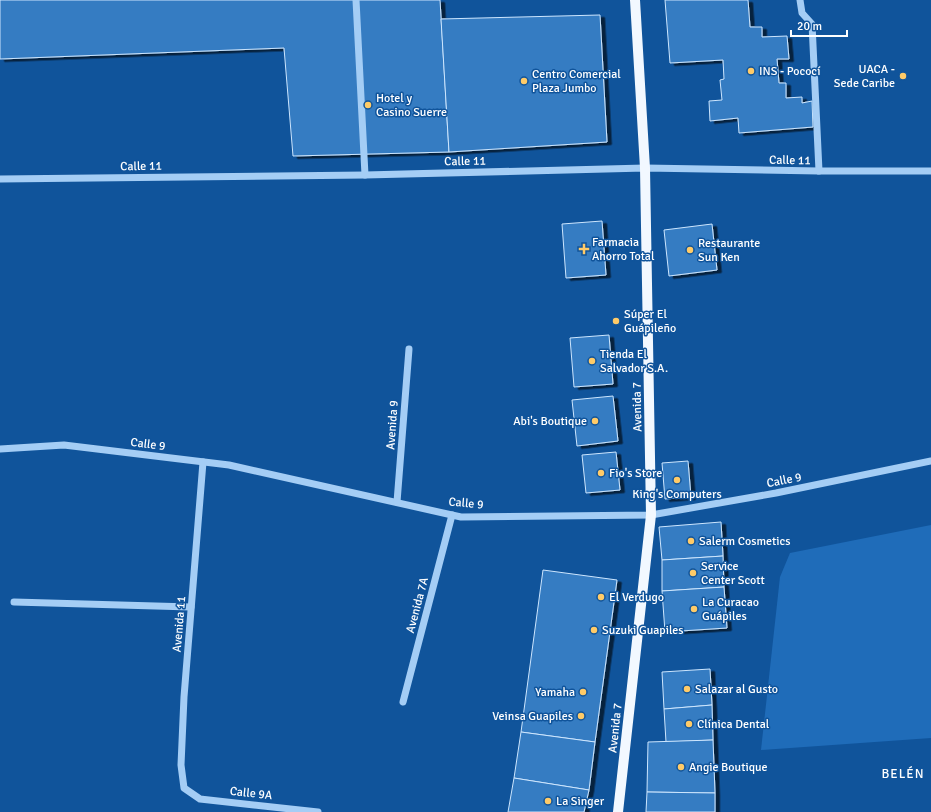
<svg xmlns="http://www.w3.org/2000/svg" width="931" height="812" font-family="Signika,sans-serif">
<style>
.green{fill:#1f6cb9}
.building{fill:#347bc2;stroke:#cde6fe;filter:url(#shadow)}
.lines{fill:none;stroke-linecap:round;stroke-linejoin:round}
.minor{stroke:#a4cdf5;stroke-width:7}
.major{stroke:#f2f8ff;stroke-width:10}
.poi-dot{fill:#ffcb68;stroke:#10549b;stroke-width:1.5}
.labels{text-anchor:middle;stroke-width:3;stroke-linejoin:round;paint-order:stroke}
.poi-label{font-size:12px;fill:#fff;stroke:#10549b;text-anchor:start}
.street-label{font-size:12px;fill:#fff;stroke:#10549b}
.neighbourhood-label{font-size:13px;letter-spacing:1px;fill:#fff;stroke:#10549b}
</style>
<defs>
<filter id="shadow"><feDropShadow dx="4.5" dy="2.5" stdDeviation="0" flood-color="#0009"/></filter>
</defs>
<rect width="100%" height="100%" fill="#10549b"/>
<path class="green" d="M931 525V738L761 750 780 577 790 553Z"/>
<g class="building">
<path d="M0 0H440L449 152 293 156 284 48 0 59Z"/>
<path d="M665 0H748L750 27H762V37L787 36 789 59H777L779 83H786V98L802 97V103L812 101 813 127 739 133 738 118 710 121 709 101 722 100 720 80 724 79 723 60 670 63Z"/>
<path d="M600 15 607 142 449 152 441 19Z"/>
<path d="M602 221 606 275 566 278 562 224Z"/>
<path d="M712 224 717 270 669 276 664 230Z"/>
<path d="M609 335 613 384 574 387 570 338Z"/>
<path d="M613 396 618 441 577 446 572 400Z"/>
<path d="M616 452 620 490 586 493 582 455Z"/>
<path d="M688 461 691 497 665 499 662 463Z"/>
<path d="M721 522 723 556 662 560 659 527Z"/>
<path d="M723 556 724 587 662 591V560Z"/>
<path d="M543 570 617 580 595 742 521 732Z"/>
<path d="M724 587 727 628 665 632 662 591Z"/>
<path d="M710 669 712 705 664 709 662 672Z"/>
<path d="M712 705 713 740 666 742 664 709Z"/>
<path d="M521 732 595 742 589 790 514 778Z"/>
<path d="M713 740 715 793 647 792 648 742Z"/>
<path d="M514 778 589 790 584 812H508Z"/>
<path d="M647 792 715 793V812H646Z"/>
</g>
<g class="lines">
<g class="minor">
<path d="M356 0 365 175"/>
<path d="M800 0 802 13 812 24 819 171"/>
<path d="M0 179 365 175 645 168 819 171H931"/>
<path d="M0 449 64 445 229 465 461 517 651 515 776 493 931 461"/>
<path d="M203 462 184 697 181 765 184 788 200 799 318 812"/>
<path d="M397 502 409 349"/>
<path d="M14 602 191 607"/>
<path d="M403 702 452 515"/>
</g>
<path class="major" d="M618 812 651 515 645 168 635 0"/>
</g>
<g class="poi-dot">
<circle cx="751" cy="71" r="4"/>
<circle cx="903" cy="76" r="4"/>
<circle cx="524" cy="81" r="4"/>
<circle cx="368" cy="105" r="4"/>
<path d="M582 243h4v4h4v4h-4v4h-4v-4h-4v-4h4z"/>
<circle cx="690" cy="250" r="4"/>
<circle cx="616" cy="321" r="4"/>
<circle cx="592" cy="361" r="4"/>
<circle cx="595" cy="421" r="4"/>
<circle cx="601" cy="473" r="4"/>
<circle cx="677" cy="480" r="4"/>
<circle cx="691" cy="541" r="4"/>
<circle cx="693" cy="573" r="4"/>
<circle cx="601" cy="597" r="4"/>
<circle cx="694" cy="609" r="4"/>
<circle cx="594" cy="630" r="4"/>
<circle cx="687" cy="689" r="4"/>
<circle cx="583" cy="692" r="4"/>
<circle cx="581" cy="716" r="4"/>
<circle cx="689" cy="724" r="4"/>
<circle cx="681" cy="767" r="4"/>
<circle cx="548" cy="801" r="4"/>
</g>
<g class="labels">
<g class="poi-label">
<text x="895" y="73" text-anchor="end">UACA -<tspan x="895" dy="14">Sede Caribe</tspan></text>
<text x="759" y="75">INS - Pococí</text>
<text x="532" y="78">Centro Comercial<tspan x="532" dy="14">Plaza Jumbo</tspan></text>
<text x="376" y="102">Hotel y<tspan x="376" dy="14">Casino Suerre</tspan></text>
<text x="592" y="246">Farmacia<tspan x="592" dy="14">Ahorro Total</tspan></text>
<text x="698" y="247">Restaurante<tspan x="698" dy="14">Sun Ken</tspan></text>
<text x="624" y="318">Súper El<tspan x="624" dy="14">Guápileño</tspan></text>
<text x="600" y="358">Tienda El<tspan x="600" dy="14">Salvador S.A.</tspan></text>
<text x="587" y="425" text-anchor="end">Abi's Boutique</text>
<text x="609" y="477">Fio's Store</text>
<text x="677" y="498" text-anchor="middle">King's Computers</text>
<text x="699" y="545">Salerm Cosmetics</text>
<text x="701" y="570">Service<tspan x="701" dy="14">Center Scott</tspan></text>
<text x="609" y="601">El Verdugo</text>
<text x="702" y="606">La Curacao<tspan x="702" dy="14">Guápiles</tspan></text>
<text x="602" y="634">Suzuki Guapiles</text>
<text x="695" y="693">Salazar al Gusto</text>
<text x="575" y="696" text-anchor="end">Yamaha</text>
<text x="573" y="720" text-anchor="end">Veinsa Guapiles</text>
<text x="697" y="728">Clínica Dental</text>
<text x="689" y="771">Angie Boutique</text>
<text x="556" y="805">La Singer</text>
</g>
<g class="street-label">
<text transform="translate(790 160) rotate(1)" y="4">Calle 11</text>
<text transform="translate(465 161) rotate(-1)" y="4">Calle 11</text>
<text transform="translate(141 166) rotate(-1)" y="4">Calle 11</text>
<text transform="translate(637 407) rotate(-91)" y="4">Avenida 7</text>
<text transform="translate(392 425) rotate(-86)" y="4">Avenida 9</text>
<text transform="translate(148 444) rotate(7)" y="4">Calle 9</text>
<text transform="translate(784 480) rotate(-11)" y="4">Calle 9</text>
<text transform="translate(466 503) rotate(5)" y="4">Calle 9</text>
<text transform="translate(417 605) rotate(-75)" y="4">Avenida 7A</text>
<text transform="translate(179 624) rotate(-85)" y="4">Avenida 11</text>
<text transform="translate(615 728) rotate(-84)" y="4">Avenida 7</text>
<text transform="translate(251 793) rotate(6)" y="4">Calle 9A</text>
</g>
<g class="neighbourhood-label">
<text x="903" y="778">BELÉN</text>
</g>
</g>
<path d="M791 30v6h56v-6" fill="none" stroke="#ffffff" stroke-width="2"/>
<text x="797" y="30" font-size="12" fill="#ffffff" stroke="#10549b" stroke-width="3" paint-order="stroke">20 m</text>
</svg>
